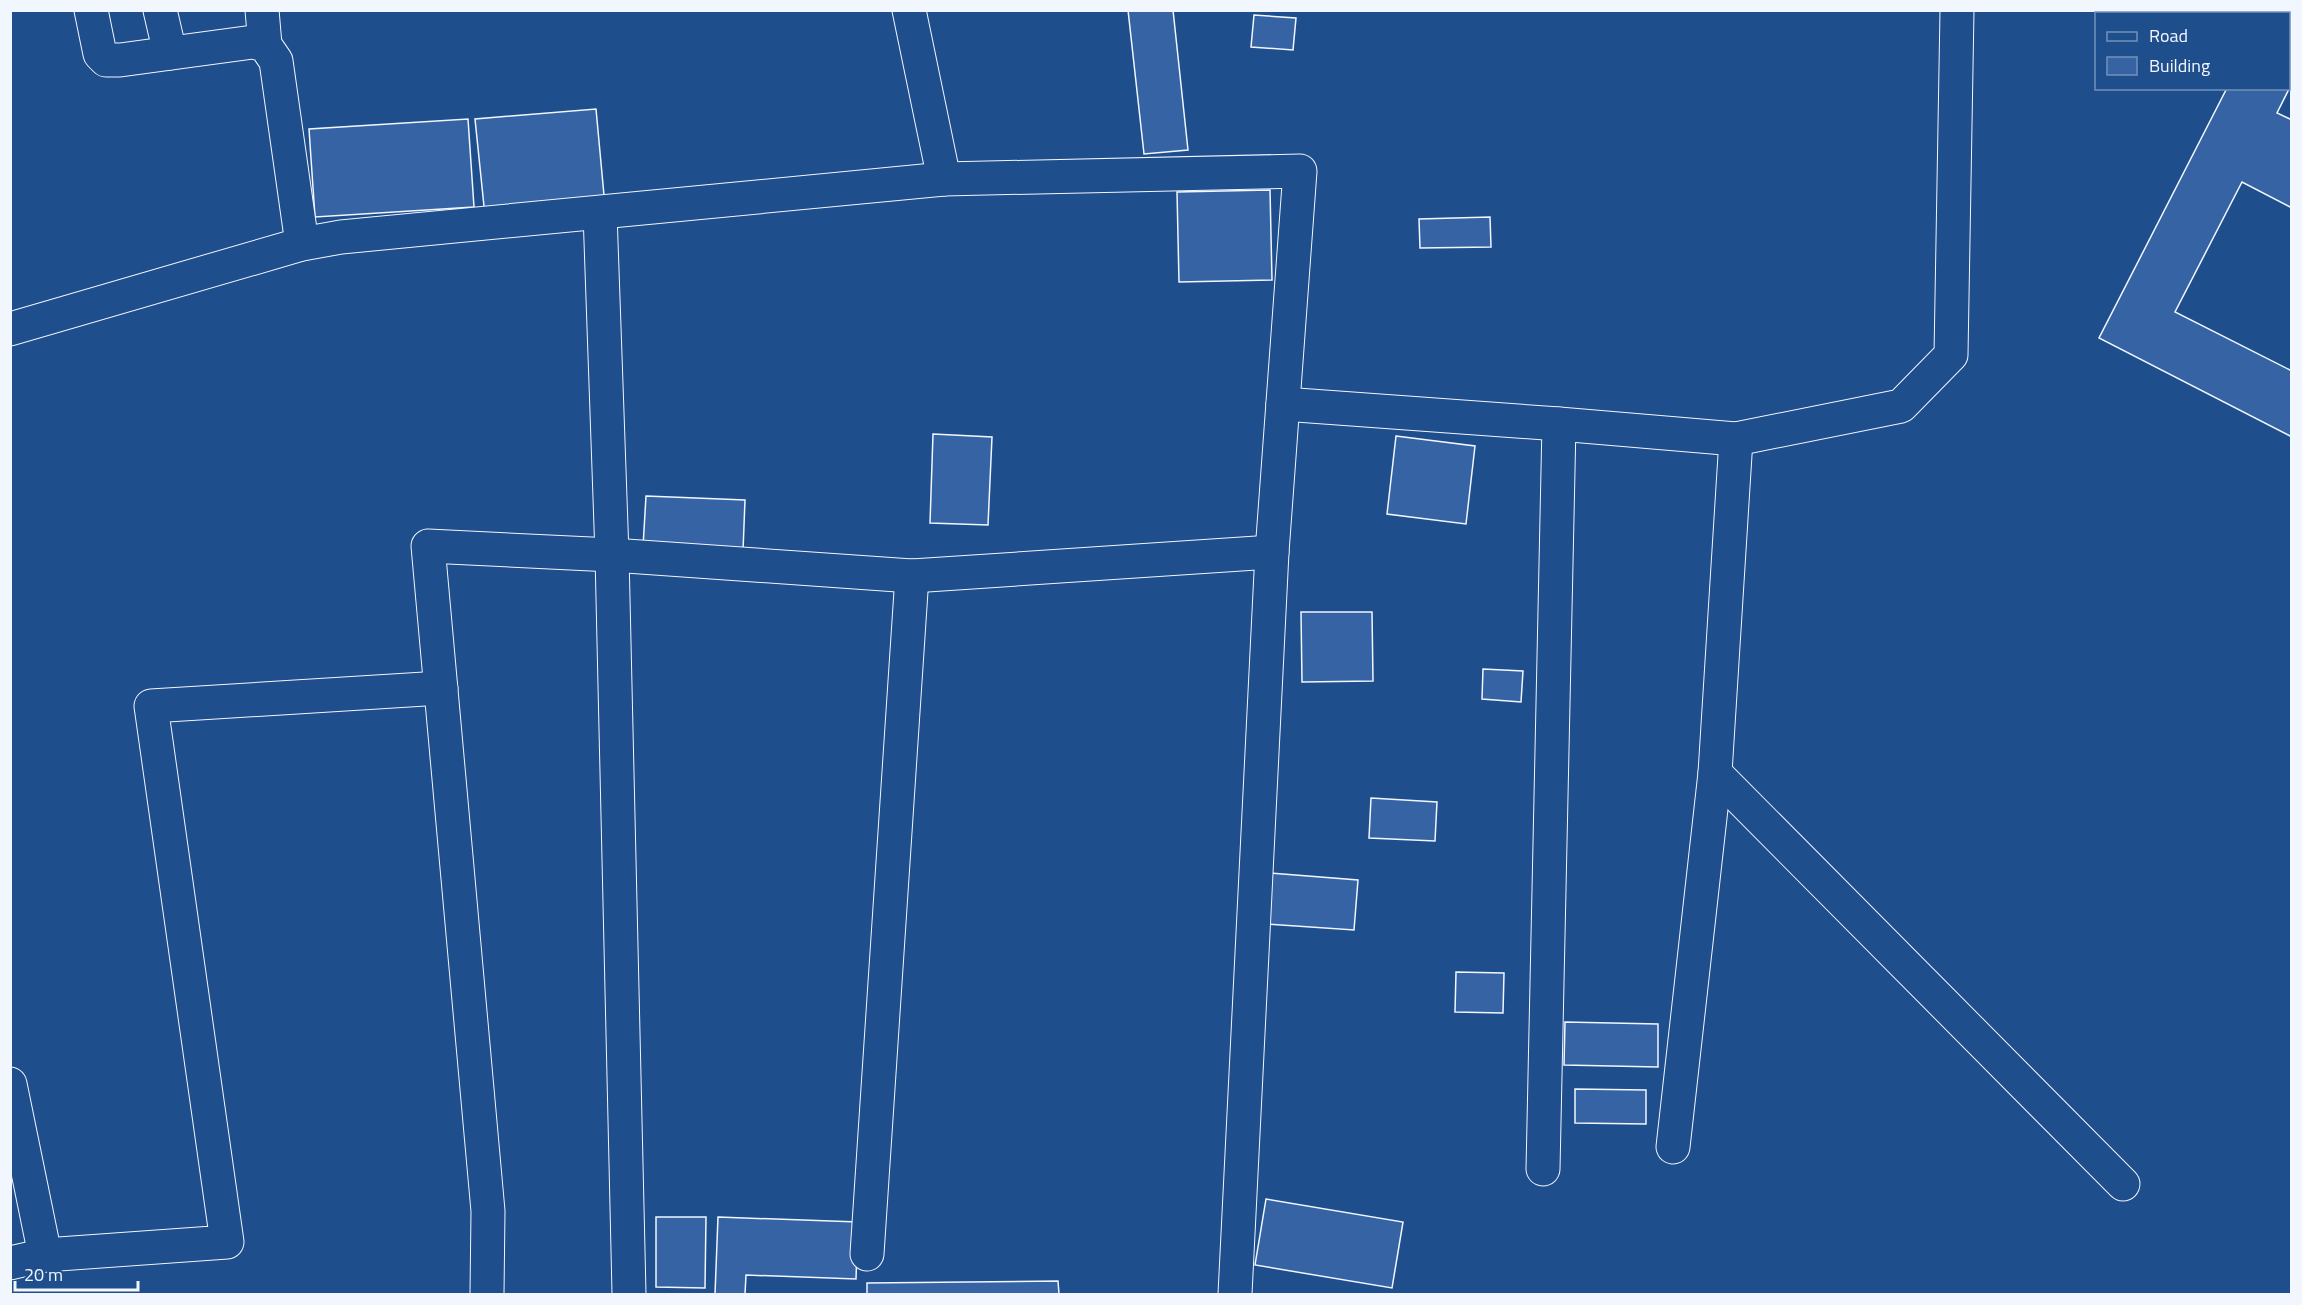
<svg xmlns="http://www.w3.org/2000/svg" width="2302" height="1305" font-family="'Titillium Web',sans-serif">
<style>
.building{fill:#3563a3;stroke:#f2f6ff;stroke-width:1.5}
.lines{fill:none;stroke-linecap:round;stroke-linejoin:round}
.minor-casing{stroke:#f2f6ff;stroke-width:35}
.minor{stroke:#1f4e8c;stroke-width:33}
</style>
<rect width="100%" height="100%" fill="#1f4e8c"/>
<g class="building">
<path d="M1128 10H1173L1188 150 1144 154Z"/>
<path d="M1254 15 1296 18 1293 50 1251 47Z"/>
<path d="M2227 88 2289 89 2277 113 2292 120V208L2242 182 2175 312 2292 371V437L2099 338Z"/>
<path d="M596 109 605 206 485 216 475 119Z"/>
<path d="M468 119 474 207 315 217 309 129Z"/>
<path d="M1270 190 1272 280 1179 282 1177 192Z"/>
<path d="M1490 217 1491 247 1420 248 1419 219Z"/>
<path d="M933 434 992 437 988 525 930 523Z"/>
<path d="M1396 436 1475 446 1466 524 1387 514Z"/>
<path d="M646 496 745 500 743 551 643 547Z"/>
<path d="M1301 612H1372L1373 681 1302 682Z"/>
<path d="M1483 669 1523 671 1521 702 1482 699Z"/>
<path d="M1371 798 1437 802 1435 841 1369 838Z"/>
<path d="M1269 873 1358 880 1354 930 1265 924Z"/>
<path d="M1456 972 1504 973 1503 1013 1455 1012Z"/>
<path d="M1565 1022 1658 1024V1067L1564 1065Z"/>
<path d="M1575 1089 1646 1090V1124L1575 1123Z"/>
<path d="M1266 1199 1403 1222 1392 1288 1255 1265Z"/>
<path d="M656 1217H706L705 1288 656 1287Z"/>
<path d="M718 1217 858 1222 856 1279 746 1275 745 1294H715Z"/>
<path d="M1058 1281 1059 1294H867V1283Z"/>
</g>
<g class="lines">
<g class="minor-casing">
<g id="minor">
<path d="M91 10 100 54 106 60H120L253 42 265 45 276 61 302 244"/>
<path d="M160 10 170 53"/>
<path d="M262 10 265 45"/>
<path d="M909 10 944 179 1300 171 1272 552 1235 1294"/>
<path d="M600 213 612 555 629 1294"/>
<path d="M10 329 302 244 341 237 944 179"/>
<path d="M1283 404 1559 424 1736 439 1901 406 1951 355 1957 10"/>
<path d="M1715 773 2123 1184"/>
<path d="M10 1084 45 1255"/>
<path d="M1673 1147 1715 773 1736 439"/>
<path d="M1543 1169 1559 424"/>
<path d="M867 1254 912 576"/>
<path d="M10 1263 45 1255 227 1242 151 706 441 688"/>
<path d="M487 1294 488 1211 428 546 612 555 912 576 1272 552"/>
</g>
</g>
<use href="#minor" class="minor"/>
</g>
<rect width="2302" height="1305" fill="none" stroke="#f2f6ff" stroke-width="24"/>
<rect x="2095" y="12" width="195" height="78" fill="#1f4e8c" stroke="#7391ba" stroke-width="1.5"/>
<rect x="2107" y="32" width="30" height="9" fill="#1f4e8c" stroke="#7391ba" stroke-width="1.5"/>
<text x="2149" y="42" font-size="18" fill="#f2f6ff">Road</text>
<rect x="2107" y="57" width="30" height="18" fill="#3563a3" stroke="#7391ba" stroke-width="1.5"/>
<text x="2149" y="72" font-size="18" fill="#f2f6ff">Building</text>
<path d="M15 1281v9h123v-9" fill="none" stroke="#f2f6ff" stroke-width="3"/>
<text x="24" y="1281" font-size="18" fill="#f2f6ff" stroke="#1f4e8c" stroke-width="4.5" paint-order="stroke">20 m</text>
</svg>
